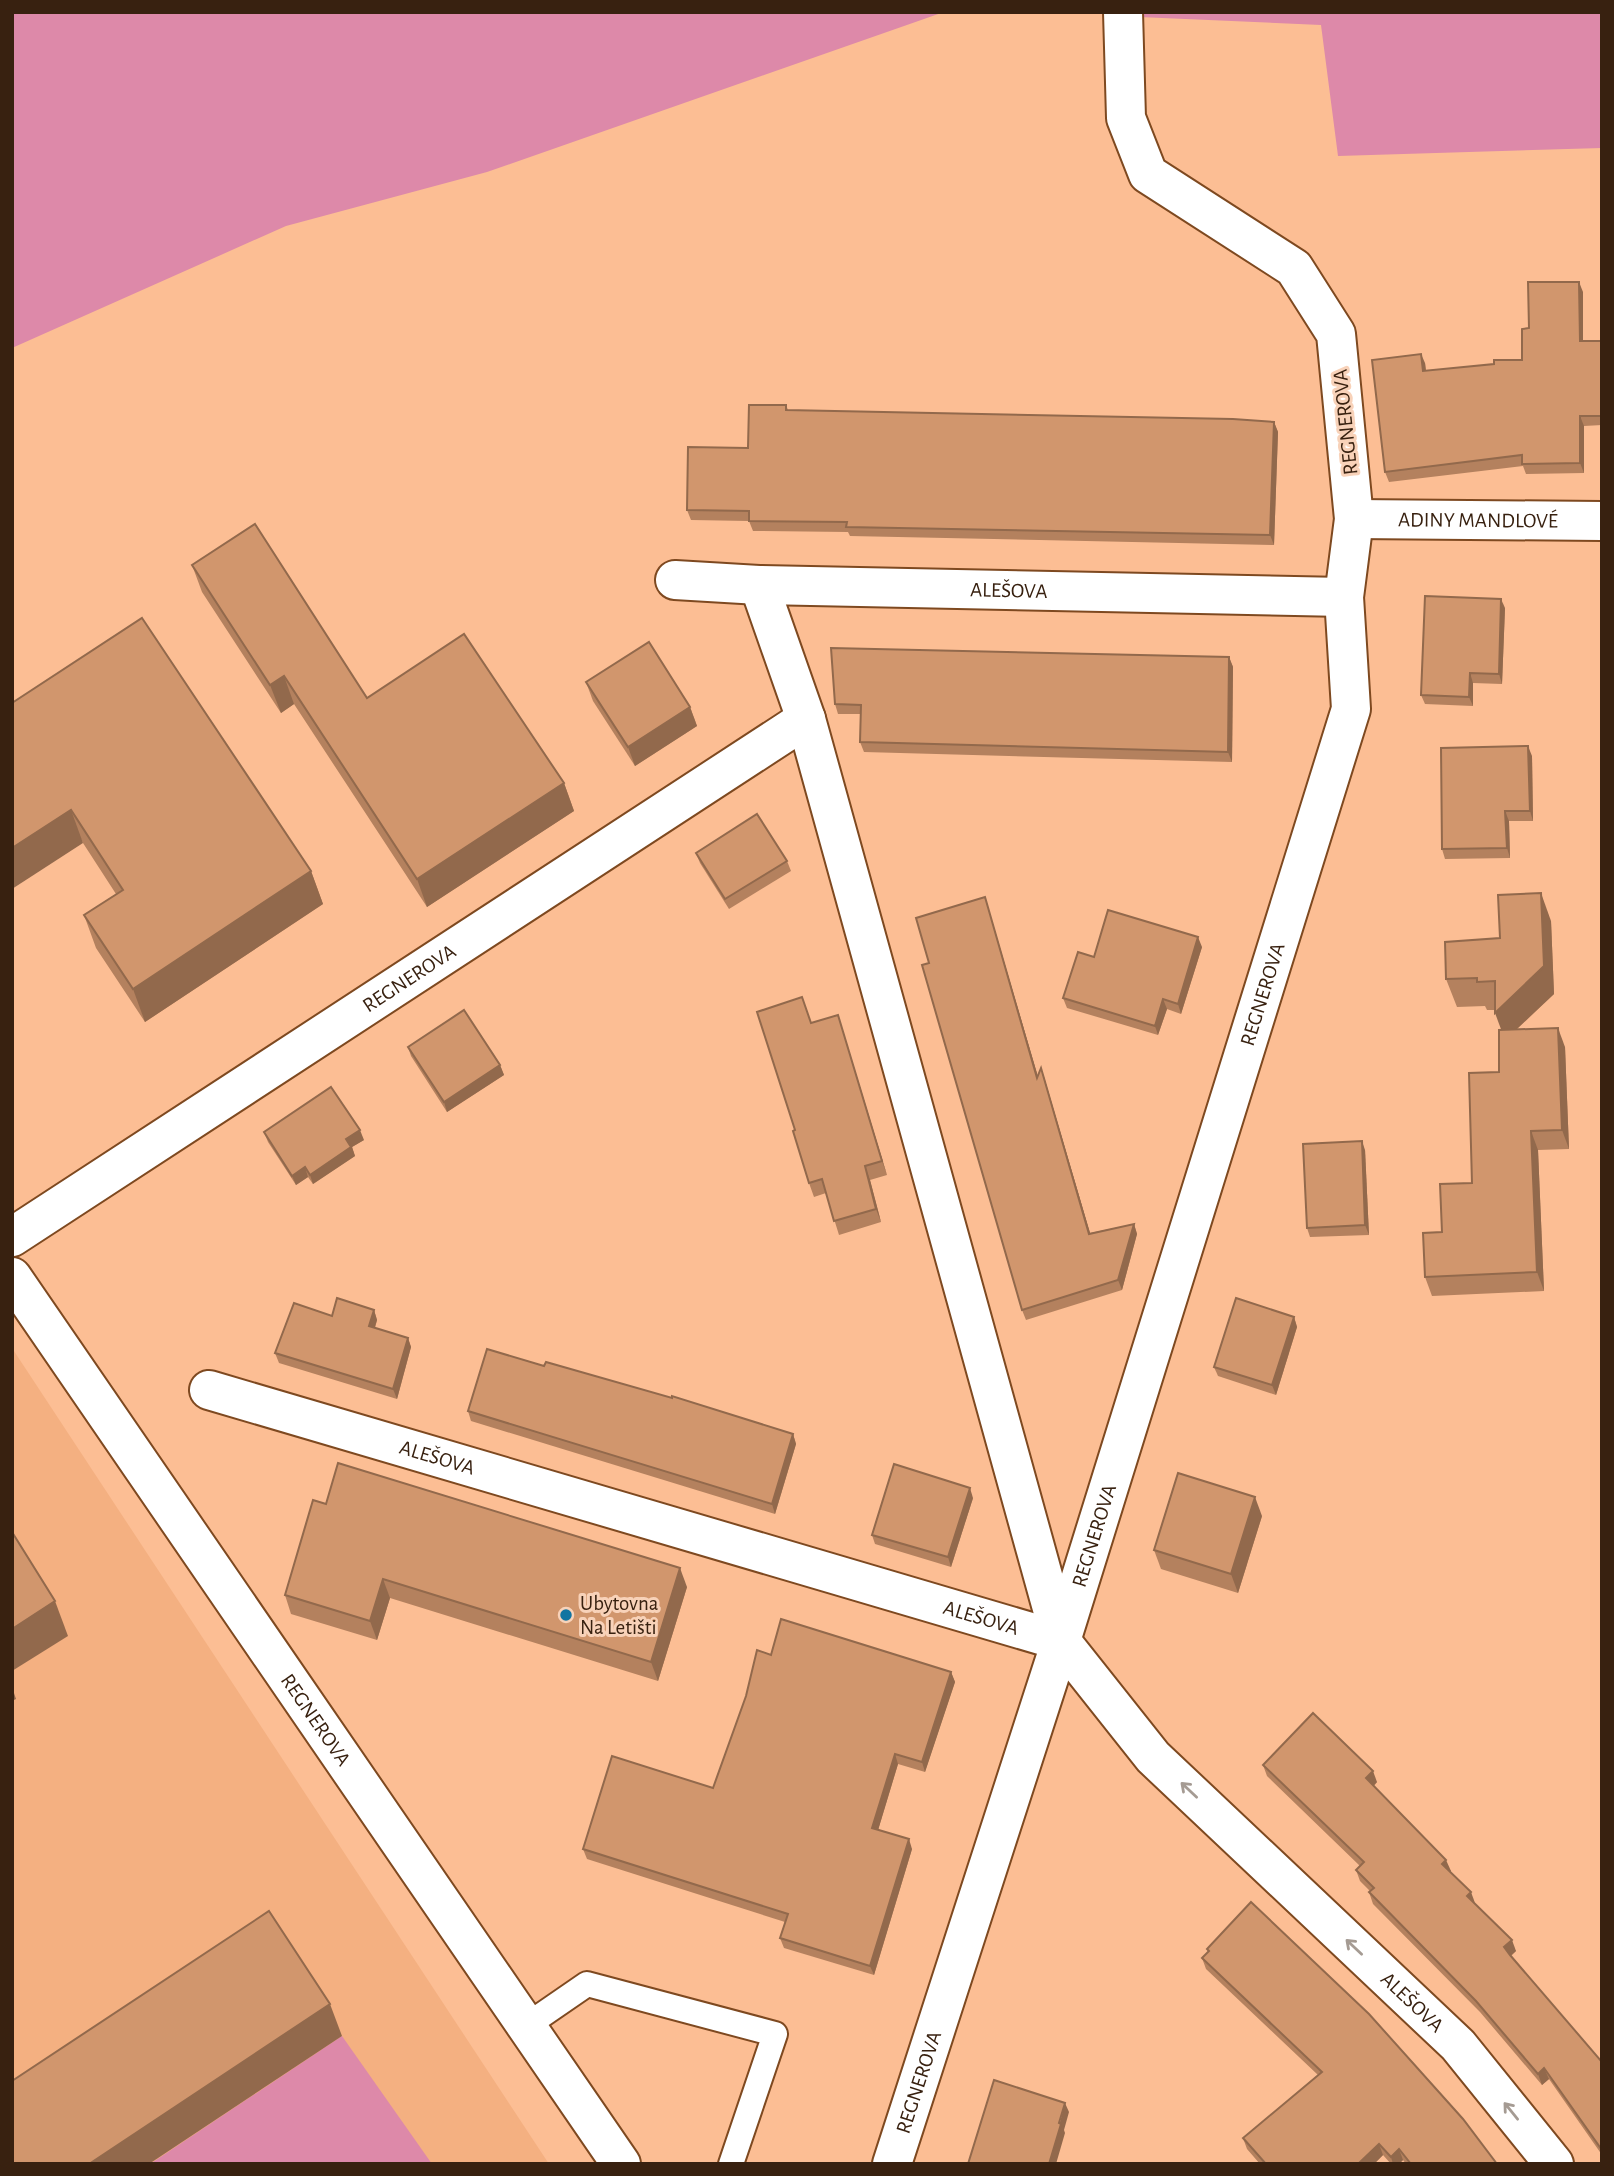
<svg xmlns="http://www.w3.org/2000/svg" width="1614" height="2176" font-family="'Alegreya Sans',sans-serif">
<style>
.built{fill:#f4b081}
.green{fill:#dd89a9}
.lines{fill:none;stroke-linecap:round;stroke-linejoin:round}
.service-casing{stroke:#7e4920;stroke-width:28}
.minor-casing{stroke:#7e4920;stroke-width:42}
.service{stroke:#fff;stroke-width:24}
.minor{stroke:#fff;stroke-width:38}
.wall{fill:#b4815e}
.shaded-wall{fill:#92694c}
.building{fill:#d1966d;stroke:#92694c;stroke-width:2}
.oneway{stroke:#a59b93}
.poi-dot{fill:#1174a1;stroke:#f8d2b9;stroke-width:2.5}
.labels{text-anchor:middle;stroke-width:6;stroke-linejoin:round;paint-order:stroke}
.street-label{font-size:21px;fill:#382110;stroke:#f8d2b9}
.poi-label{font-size:21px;fill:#382110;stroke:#f8d2b9;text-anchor:start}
</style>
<rect width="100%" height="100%" fill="#fcbe94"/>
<path class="built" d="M12 1348 549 2164H12Z"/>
<g class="green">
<path d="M12 12H944L487 172 286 226 12 348Z"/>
<path d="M1139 12H1602V148L1338 156 1321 25 1139 17Z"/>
<path d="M342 2036 432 2164H150Z"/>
</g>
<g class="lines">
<g class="service-casing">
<path id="service" d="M526 2026 587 1984 775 2034 731 2164"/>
</g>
<g class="minor-casing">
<g id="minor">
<path id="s1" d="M1354 519 1602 521"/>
<path id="s2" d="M675 580 759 585 1344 597"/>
<path d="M759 585 806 719 1061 1641"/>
<path id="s3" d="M12 1237 806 719"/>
<path id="s4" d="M12 1277 621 2164"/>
<path id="s5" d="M209 1390 1061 1641 1153 1757 1458 2045 1554 2164"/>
<path id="s6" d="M892 2164 1061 1641 1351 709 1344 597 1354 519 1336 334 1294 268 1148 174 1126 118 1123 12"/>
</g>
</g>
<use href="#service" class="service"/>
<use href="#minor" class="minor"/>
</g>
<g class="wall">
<path d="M1583 292V341H1602V425L1584 426V473L1526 474 1523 466 1389 482 1385 472 1425 363 1426 371 1494 364 1522 360 1529 328Z"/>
<path d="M786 405 788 410 1274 422 1278 432 1274 545 850 536 848 532 753 531 749 521 691 520 687 510 748 448Z"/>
<path d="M192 565 367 698 564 783 574 811 427 907 294 704 281 713 202 592Z"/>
<path d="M1505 608 1502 684 1473 683V706L1425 704 1421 695Z"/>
<path d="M1229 657 1233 667 1232 762 864 752 860 742 861 714H838L835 704Z"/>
<path d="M586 682 690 707 697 726 635 766 593 701Z"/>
<path d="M12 703 311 871 323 904 145 1022 96 948 84 915 116 894 83 843Z"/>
<path d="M1532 756 1533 821H1509L1510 858 1445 859 1442 849Z"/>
<path d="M696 853 787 861 791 871 729 909 700 863Z"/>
<path d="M985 897 1038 1077H1044L1090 1233 1134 1224 1137 1234 1122 1290 1026 1320 1022 1310 929 963Z"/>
<path d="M1551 921 1554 994 1516 1030 1565 1047 1569 1149 1538 1150 1544 1291 1432 1296 1425 1277 1442 1232 1472 1183 1499 1072 1502 1030 1495 1010H1487L1485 1006 1457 1007 1446 979 1500 938Z"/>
<path d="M1202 947 1181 1014 1167 1009 1158 1035 1067 1008 1063 998 1094 957Z"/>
<path d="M838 1015 887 1175 870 1180 881 1222 839 1235 826 1193 814 1197 809 1183 795 1130 811 1023Z"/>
<path d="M408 1047 500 1065 504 1075 447 1112 411 1056Z"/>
<path d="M264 1132 364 1140 352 1147 355 1156 313 1184 308 1177 296 1185 268 1142Z"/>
<path d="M1365 1150 1369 1235 1310 1237 1307 1228Z"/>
<path d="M374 1310 377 1320 375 1328 408 1338 411 1347 397 1399 279 1363 275 1353 332 1316Z"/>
<path d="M1294 1317 1297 1327 1276 1395 1218 1376 1214 1367Z"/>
<path d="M544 1366 793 1434 796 1444 775 1514 471 1421 468 1411Z"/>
<path d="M973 1498 951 1567 875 1544 872 1535Z"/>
<path d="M326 1504 687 1587 658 1681 390 1598 377 1640 291 1614 285 1595Z"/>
<path d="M1262 1516 1238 1593 1161 1569 1154 1550Z"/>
<path d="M771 1655 951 1672 955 1682 925 1772 898 1764 878 1830 912 1849 874 1975 784 1948 780 1938 785 1922 587 1859 583 1849 713 1788Z"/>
<path d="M1263 1765 1377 1782 1374 1786 1451 1871 1450 1872 1474 1903 1516 1951 1511 1956 1602 2062V2155L1549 2079 1542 2085 1480 2012 1373 1904 1369 1892 1370 1891 1360 1881 1356 1870 1360 1866 1267 1776Z"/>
<path d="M1207 1949 1497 2164H1406L1403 2160 1399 2164H1391L1383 2155 1374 2164H1260L1247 2149 1243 2138 1318 2075 1206 1969 1202 1958 1208 1952Z"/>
</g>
<g class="shaded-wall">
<path d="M1579 282 1583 292V350L1580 341Z"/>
<path d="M1421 354 1425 363 1427 381 1423 371Z"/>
<path d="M1580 416 1584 426V473L1580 463Z"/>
<path d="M1274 422 1278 432 1274 545 1270 535Z"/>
<path d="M1501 599 1505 608 1502 684 1499 674Z"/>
<path d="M1229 657 1233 667 1232 762 1228 752Z"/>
<path d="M1470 673 1473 683V706L1469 697Z"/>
<path d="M284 676 294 704 281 713 270 685Z"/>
<path d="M690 707 697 726 635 766 628 747Z"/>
<path d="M1528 746 1532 756 1533 821 1530 811Z"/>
<path d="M564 783 574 811 427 907 417 879Z"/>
<path d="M71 810 83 843 12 889V848Z"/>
<path d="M1505 811 1509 821 1510 858 1507 848Z"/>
<path d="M311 871 323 904 145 1022 133 989Z"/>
<path d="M1541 893 1551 921 1554 994 1505 1040 1495 1013Z"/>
<path d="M985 897 988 907 1041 1087 1037 1078Z"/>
<path d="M1198 937 1202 947 1181 1014 1178 1004Z"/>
<path d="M1163 999 1167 1009 1158 1035 1155 1026Z"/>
<path d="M838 1015 842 1028 887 1175 882 1161Z"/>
<path d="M1558 1028 1565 1047 1569 1149 1562 1130Z"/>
<path d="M500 1065 504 1075 447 1112 444 1102Z"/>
<path d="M1041 1068 1044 1077 1093 1243 1089 1234Z"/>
<path d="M360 1130 364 1140 352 1147 355 1156 313 1184 310 1175 346 1139Z"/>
<path d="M1531 1131 1538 1150 1544 1291 1537 1272Z"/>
<path d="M1362 1141 1365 1150 1369 1235 1365 1225Z"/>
<path d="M865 1166 870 1180 881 1222 876 1209Z"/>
<path d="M305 1167 308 1177 296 1185 292 1176Z"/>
<path d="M1134 1224 1137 1234 1122 1290 1118 1280Z"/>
<path d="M374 1310 377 1320 372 1336 369 1326Z"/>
<path d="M1294 1317 1297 1327 1276 1395 1272 1385Z"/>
<path d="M408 1338 411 1347 397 1399 393 1389Z"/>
<path d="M793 1434 796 1444 775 1514 772 1504Z"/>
<path d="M970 1488 973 1498 951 1567 948 1557Z"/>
<path d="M1255 1497 1262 1516 1238 1593 1231 1574Z"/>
<path d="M680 1568 687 1587 658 1681 651 1662Z"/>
<path d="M383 1579 390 1598 377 1640 370 1621Z"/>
<path d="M55 1601 68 1636 12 1671V1629Z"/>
<path d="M951 1672 955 1682 925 1772 922 1762Z"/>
<path d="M12 1687 16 1699 12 1701Z"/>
<path d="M895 1754 898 1764 876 1837 872 1828Z"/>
<path d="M1373 1771 1377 1782 1370 1789 1366 1778Z"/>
<path d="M909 1839 912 1849 874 1975 870 1966Z"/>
<path d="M1446 1860 1451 1871 1446 1875 1442 1864Z"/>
<path d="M1471 1892 1475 1903 1467 1896Z"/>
<path d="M1512 1940 1516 1951 1508 1958 1504 1947Z"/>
<path d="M330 2004 342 2036 149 2164H89Z"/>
<path d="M1544 2068 1549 2079 1542 2085 1538 2074Z"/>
<path d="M1065 2103 1069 2112 1064 2130 1065 2133 1056 2164H1049Z"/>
<path d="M1379 2144 1383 2155 1374 2164H1358Z"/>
<path d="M1399 2149 1403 2160 1399 2164H1393L1391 2157Z"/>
</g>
<g class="building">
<path d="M1528 282H1579L1580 341H1602V416H1580V463L1522 464V455L1385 472 1372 360 1421 354 1423 371 1494 364V360H1522V329L1529 328Z"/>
<path d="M749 405H786V410L1233 419 1274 422 1270 535 846 527 847 522 749 521V511L687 510 688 447 748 448Z"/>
<path d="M255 524 367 698 464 634 564 783 417 879 284 676 270 685 192 565Z"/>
<path d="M1425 596 1501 599 1499 674 1470 673 1469 697 1421 695Z"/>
<path d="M142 618 311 871 133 989 84 915 123 890 71 810 12 848V703Z"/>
<path d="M649 642 690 707 628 747 586 682Z"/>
<path d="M831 648 1229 657 1228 752 860 742 861 705 835 704Z"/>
<path d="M1528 746 1530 811H1505L1507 848 1442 849 1441 748Z"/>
<path d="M757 814 787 861 725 899 696 853Z"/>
<path d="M1541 893 1544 966 1495 1013V981L1477 982V978L1446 979 1445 942 1500 938 1498 895Z"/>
<path d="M985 897 1037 1078 1041 1068 1089 1234 1134 1224 1118 1280 1022 1310 922 965 929 963 916 918Z"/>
<path d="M1108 910 1198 937 1178 1004 1163 999 1155 1026 1063 998 1078 952 1094 957Z"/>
<path d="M802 997 811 1023 838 1015 882 1161 865 1166 876 1209 834 1221 822 1179 809 1183 793 1131 795 1130 757 1012Z"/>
<path d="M464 1010 500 1065 444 1102 408 1047Z"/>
<path d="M1558 1028 1562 1130 1531 1131 1537 1272 1425 1277 1423 1233 1442 1232 1440 1184 1472 1183 1469 1073 1499 1072V1030Z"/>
<path d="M331 1087 360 1130 346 1139 351 1147 310 1175 305 1167 292 1176 264 1132Z"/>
<path d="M1362 1141 1365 1225 1307 1228 1303 1144Z"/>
<path d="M337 1298 374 1310 369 1326 408 1338 393 1389 275 1353 294 1303 332 1316Z"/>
<path d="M1236 1298 1294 1317 1272 1385 1214 1367Z"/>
<path d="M487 1349 544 1366 546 1362 672 1398V1396L793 1434 772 1504 468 1411Z"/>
<path d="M338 1463 680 1568 651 1662 383 1579 370 1621 285 1595 313 1500 326 1504Z"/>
<path d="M894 1464 970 1488 948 1557 872 1535Z"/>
<path d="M1178 1473 1255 1497 1231 1574 1154 1550Z"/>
<path d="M12 1532 55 1601 12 1629Z"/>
<path d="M781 1619 951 1672 922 1762 895 1754 872 1828 909 1839 870 1966 780 1938 788 1914 583 1849 612 1756 713 1788 746 1696 757 1650 771 1655Z"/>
<path d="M1313 1713 1373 1771 1366 1778 1446 1860 1442 1864 1471 1892 1467 1896 1512 1940 1504 1947 1510 1955 1602 2062V2150L1544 2068 1538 2074 1476 2001 1369 1892 1374 1888 1356 1870 1364 1862 1263 1765Z"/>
<path d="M1251 1902 1369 2014 1463 2119 1497 2164H1411L1399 2149 1391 2157 1379 2144 1358 2164H1266L1243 2138 1322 2072 1202 1958 1209 1951 1207 1949Z"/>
<path d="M269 1911 330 2004 89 2164H12V2081Z"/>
<path d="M994 2080 1065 2103 1059 2123 1061 2124 1049 2164H968Z"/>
</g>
<defs><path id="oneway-shaft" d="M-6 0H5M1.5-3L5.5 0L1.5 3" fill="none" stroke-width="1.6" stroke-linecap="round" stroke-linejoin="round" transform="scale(1.75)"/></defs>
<g class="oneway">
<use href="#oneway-shaft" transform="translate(1189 1790) rotate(-137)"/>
<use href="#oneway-shaft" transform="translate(1354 1947) rotate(-137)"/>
<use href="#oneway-shaft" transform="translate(1511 2111) rotate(-129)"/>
</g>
<circle class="poi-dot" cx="566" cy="1615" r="7"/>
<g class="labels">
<g class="street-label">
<text transform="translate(1345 422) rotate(-96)" y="7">REGNEROVA</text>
<text dy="7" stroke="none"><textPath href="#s1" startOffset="124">ADINY MANDLOVÉ</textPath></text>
<text dy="7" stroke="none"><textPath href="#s2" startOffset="334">ALEŠOVA</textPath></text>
<text dy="7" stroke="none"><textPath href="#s3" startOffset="474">REGNEROVA</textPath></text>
<text dy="7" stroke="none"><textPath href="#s6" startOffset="1227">REGNEROVA</textPath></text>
<text dy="7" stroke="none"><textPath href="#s5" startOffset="238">ALEŠOVA</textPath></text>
<text dy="7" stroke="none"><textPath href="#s6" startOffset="660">REGNEROVA</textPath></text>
<text dy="7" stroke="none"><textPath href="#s5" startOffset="805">ALEŠOVA</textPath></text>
<text dy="7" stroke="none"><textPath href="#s4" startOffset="537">REGNEROVA</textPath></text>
<text dy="7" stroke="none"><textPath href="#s5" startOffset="1393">ALEŠOVA</textPath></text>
<text dy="7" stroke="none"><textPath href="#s6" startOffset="86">REGNEROVA</textPath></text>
</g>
<g class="poi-label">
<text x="580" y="1610">Ubytovna<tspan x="580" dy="24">Na Letišti</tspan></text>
</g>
</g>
<rect width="1614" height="2176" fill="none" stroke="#382110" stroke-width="28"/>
</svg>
